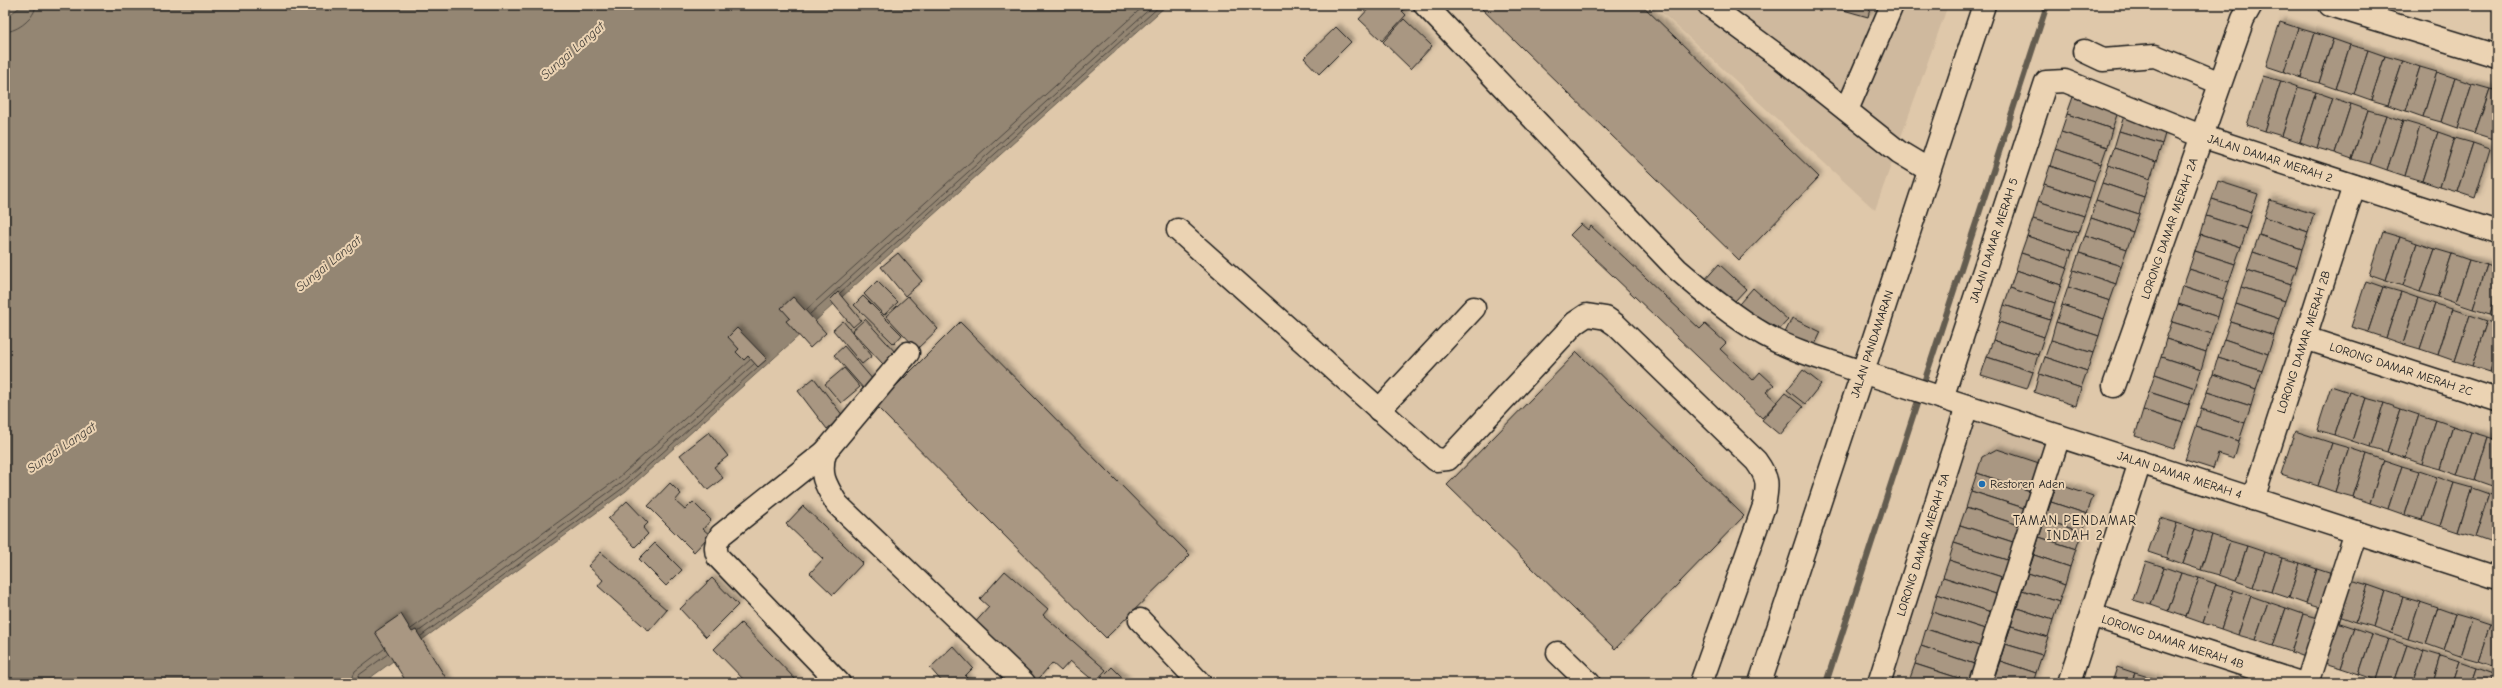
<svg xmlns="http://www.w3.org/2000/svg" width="2502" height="688" font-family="'Comic Neue',sans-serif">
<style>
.built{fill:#cfb99e}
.green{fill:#beab92;stroke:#6d6457}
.water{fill:#948673;stroke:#645c50}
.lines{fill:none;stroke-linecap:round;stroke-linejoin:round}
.shore{stroke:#4c463f;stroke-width:1}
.stream{stroke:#645c50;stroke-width:6}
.building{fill:#a99782;stroke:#1c1c1c;filter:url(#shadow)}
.minor-casing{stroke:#1c1c1c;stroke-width:25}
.major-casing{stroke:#1c1c1c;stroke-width:25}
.minor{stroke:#ebd3b3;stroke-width:22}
.major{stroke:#ebd3b3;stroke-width:22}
.poi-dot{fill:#1f6fb2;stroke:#ebd3b3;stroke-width:1.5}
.labels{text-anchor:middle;stroke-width:4;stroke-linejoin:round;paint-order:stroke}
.street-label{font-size:12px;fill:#1c1c1c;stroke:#ebd3b3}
.poi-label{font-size:12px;fill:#1c1c1c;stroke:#ebd3b3;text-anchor:start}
.water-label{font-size:13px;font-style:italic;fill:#46413a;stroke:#ebd3b3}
.neighbourhood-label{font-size:13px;letter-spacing:1px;fill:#1c1c1c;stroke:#ebd3b3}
</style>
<defs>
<filter id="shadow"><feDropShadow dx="3.5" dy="-3.5" stdDeviation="2" flood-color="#0004"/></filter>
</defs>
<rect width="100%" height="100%" fill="#dfc8aa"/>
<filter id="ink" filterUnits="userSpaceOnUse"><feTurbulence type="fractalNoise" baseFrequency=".025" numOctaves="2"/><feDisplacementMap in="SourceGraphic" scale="8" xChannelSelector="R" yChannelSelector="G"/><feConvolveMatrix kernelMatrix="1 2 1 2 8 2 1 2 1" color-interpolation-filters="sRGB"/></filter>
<g filter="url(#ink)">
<g class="built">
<path d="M1654 5H1948L1875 210Z"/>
<path d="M1975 417 2053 440 1974 683H1887Z"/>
</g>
<path class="green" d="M5 5H23L5 18Z"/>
<path class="water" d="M23 5H1167L626 491 363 683H5V18Z"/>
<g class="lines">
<g class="shore">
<path d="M5 32C18 31 35 18 36 5"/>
<path d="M840 293 1161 5"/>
<path d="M806 310 1145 5"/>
<path d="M810 314 1154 5"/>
<path d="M411 629 616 480 750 360"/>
<path d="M418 632 620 484 754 364"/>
<path d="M421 636 623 488 757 368"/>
<path d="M350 683 355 671 384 649"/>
<path d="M356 683 359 675 388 654"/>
</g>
<path class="stream" d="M1826 683 2047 5"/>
</g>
<g class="building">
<path d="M1372 5H1403L1406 7 1402 11 1406 15 1382 41 1359 19Z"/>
<path d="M1478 5H1642L1819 177 1739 260Z"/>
<path d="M1826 5H1871L1868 17Z"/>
<path d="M1404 19 1432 46 1411 69 1383 42Z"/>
<path d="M2280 22 2298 28 2284 72 2266 66Z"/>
<path d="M1336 27 1351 42 1319 74 1304 58Z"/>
<path d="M2298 28 2315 33 2301 78 2284 72Z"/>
<path d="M2315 33 2333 39 2319 83 2301 78Z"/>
<path d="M2333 39 2350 45 2336 89 2319 83Z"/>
<path d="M2350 45 2368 50 2354 94 2336 89Z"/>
<path d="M2368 50 2385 56 2371 100 2354 94Z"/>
<path d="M2385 56 2403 61 2388 105 2371 100Z"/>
<path d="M2403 61 2420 67 2406 111 2388 105Z"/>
<path d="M2420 67 2437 72 2423 117 2406 111Z"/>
<path d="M2437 72 2455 78 2441 122 2423 117Z"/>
<path d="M2263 76 2281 81 2265 131 2247 125Z"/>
<path d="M2455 78 2472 84 2458 128 2441 122Z"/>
<path d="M2281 81 2298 87 2282 136 2265 131Z"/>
<path d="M2472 84 2490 89 2475 133 2458 128Z"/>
<path d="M2298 87 2316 92 2300 142 2282 136Z"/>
<path d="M2490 89 2497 91V140L2475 133Z"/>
<path d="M2316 92 2333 98 2317 148 2300 142Z"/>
<path d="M2073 97 2118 112 2112 129 2067 114Z"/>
<path d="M2333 98 2351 104 2335 153 2317 148Z"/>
<path d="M2351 104 2368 110 2352 159 2335 153Z"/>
<path d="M2368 110 2386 115 2370 164 2352 159Z"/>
<path d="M2125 113 2167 127 2162 144 2119 131Z"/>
<path d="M2067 114 2112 129 2107 147 2061 132Z"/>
<path d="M2386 115 2403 121 2387 170 2370 164Z"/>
<path d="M2403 121 2420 126 2405 176 2387 170Z"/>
<path d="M2420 126 2438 132 2422 181 2405 176Z"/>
<path d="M2119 131 2162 144 2156 162 2114 148Z"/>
<path d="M2061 132 2107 147 2101 164 2055 149Z"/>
<path d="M2438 132 2455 138 2440 187 2422 181Z"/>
<path d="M2455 138 2473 143 2457 192 2440 187Z"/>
<path d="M2473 143 2490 149 2475 198 2457 192Z"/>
<path d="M2114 148 2156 162 2150 179 2108 165Z"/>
<path d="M2055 149 2101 164 2095 181 2050 166Z"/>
<path d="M2108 165 2150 179 2144 197 2102 183Z"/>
<path d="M2050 166 2095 181 2090 199 2044 184Z"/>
<path d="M2218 181 2258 194 2252 212 2212 199Z"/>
<path d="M2102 183 2144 197 2139 214 2096 200Z"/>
<path d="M2044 184 2090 199 2084 216 2038 201Z"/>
<path d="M2212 199 2252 212 2247 229 2206 216Z"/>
<path d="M2096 200 2139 214 2133 232 2091 218Z"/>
<path d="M2270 200 2314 214 2308 232 2264 217Z"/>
<path d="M2038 201 2084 216 2078 233 2033 219Z"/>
<path d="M2206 216 2247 229 2241 247 2201 234Z"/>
<path d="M2264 217 2308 232 2302 249 2259 235Z"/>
<path d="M2091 218 2133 232 2127 249 2085 235Z"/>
<path d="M2033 219 2078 233 2072 251 2027 236Z"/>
<path d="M1581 224 1588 230 1591 226 1700 329 1705 324 1726 343 1720 349 1753 380 1760 372 1774 385 1766 392 1777 402 1762 418 1570 235Z"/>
<path d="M2383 232 2400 237 2386 281 2369 275Z"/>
<path d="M2201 234 2241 247 2235 264 2195 251Z"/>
<path d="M2085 235 2127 249 2121 266 2079 253Z"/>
<path d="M2259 235 2302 249 2297 267 2253 252Z"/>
<path d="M2027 236 2072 251 2067 268 2021 253Z"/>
<path d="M2400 237 2417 243 2403 286 2386 281Z"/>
<path d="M2417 243 2435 249 2420 292 2403 286Z"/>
<path d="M2435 249 2452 254 2438 297 2420 292Z"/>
<path d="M2195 251 2235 264 2229 282 2189 269Z"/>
<path d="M2253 252 2297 267 2291 284 2247 270Z"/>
<path d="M898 253 922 281 905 296 881 267Z"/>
<path d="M2021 253 2067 268 2061 285 2016 270Z"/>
<path d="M2079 253 2121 266 2116 284 2073 270Z"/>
<path d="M2452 254 2469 260 2455 303 2438 297Z"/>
<path d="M2469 260 2487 265 2473 309 2455 303Z"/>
<path d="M1719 264 1746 289 1734 302 1695 291Z"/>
<path d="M2487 265 2497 269V293L2490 314 2473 309Z"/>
<path d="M2189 269 2229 282 2223 299 2183 286Z"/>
<path d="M2016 270 2061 285 2055 303 2010 288Z"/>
<path d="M2073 270 2116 284 2110 301 2068 287Z"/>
<path d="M2247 270 2291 284 2285 301 2241 287Z"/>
<path d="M877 281 898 302 884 315 864 294Z"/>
<path d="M2366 281 2383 287 2368 332 2351 327Z"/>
<path d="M2183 286 2223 299 2218 317 2178 304Z"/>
<path d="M2068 287 2110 301 2104 319 2062 305Z"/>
<path d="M2241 287 2285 301 2279 319 2236 304Z"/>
<path d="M2383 287 2401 292 2386 338 2368 332Z"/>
<path d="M1753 288 1788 320 1773 336 1739 304Z"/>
<path d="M2010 288 2055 303 2050 320 2004 305Z"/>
<path d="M838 292 861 320 853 327 830 300Z"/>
<path d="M2401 292 2418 298 2403 344 2386 338Z"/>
<path d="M2497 293V317L2490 314Z"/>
<path d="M863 296 902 335 894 344 854 305Z"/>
<path d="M908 296 938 329 917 349 886 316Z"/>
<path d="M793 297 826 333 810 348 786 321 790 318 781 308Z"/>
<path d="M2418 298 2435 304 2420 349 2403 344Z"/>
<path d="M2178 304 2218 317 2212 334 2172 322Z"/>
<path d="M2236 304 2279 319 2274 336 2230 322Z"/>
<path d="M2435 304 2452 309 2438 355 2420 349Z"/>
<path d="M2004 305 2050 320 2044 337 1999 322Z"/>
<path d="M2062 305 2104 319 2099 336 2056 322Z"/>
<path d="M2452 309 2470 315 2455 361 2438 355Z"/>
<path d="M2470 315 2487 321 2472 366 2455 361Z"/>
<path d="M1792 318 1821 332 1811 353 1782 339Z"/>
<path d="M865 319 896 353 883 364 852 331Z"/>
<path d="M843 321 872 356 862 364 833 330Z"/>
<path d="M2487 321 2497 324V349L2490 372 2472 366Z"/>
<path d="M960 322 1190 555 1106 638 876 406Z"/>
<path d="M1999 322 2044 337 2038 355 1993 340Z"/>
<path d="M2056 322 2099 336 2093 353 2051 340Z"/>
<path d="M2172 322 2212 334 2206 352 2166 339Z"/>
<path d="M2230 322 2274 336 2268 354 2224 339Z"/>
<path d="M737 328 767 359 758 367 748 356 744 360 736 352 739 349 728 337Z"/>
<path d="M2166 339 2206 352 2201 370 2161 357Z"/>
<path d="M2224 339 2268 354 2262 371 2218 357Z"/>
<path d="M1993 340 2038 355 2033 372 1987 357Z"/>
<path d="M2051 340 2093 353 2087 371 2045 357Z"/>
<path d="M844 346 874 381 864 389 834 355Z"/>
<path d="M2497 349V374L2490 372Z"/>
<path d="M1577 352 1744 516 1615 649 1447 485Z"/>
<path d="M1987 357 2033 372 2027 389 1981 375Z"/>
<path d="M2045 357 2087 371 2081 388 2039 374Z"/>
<path d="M2161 357 2201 370 2195 388 2155 374Z"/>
<path d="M2218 357 2262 371 2256 389 2213 374Z"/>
<path d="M844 368 860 387 841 403 825 384Z"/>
<path d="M1803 370 1821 384 1805 404 1787 390Z"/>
<path d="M2039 374 2081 388 2076 406 2034 392Z"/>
<path d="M2155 374 2195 388 2189 405 2149 392Z"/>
<path d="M2213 374 2256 389 2251 406 2207 392Z"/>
<path d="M814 378 843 416 827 429 798 391Z"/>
<path d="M2331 386 2349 392 2335 435 2317 430Z"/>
<path d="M2149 392 2189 405 2183 423 2143 410Z"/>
<path d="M2207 392 2251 406 2245 423 2201 409Z"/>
<path d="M2349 392 2366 398 2352 441 2335 435Z"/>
<path d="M1785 393 1803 407 1780 435 1762 420Z"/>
<path d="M2366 398 2384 403 2370 447 2352 441Z"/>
<path d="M2384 403 2401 409 2387 452 2370 447Z"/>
<path d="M2201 409 2245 423 2239 441 2196 427Z"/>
<path d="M2401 409 2419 415 2405 458 2387 452Z"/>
<path d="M2143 410 2183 423 2174 449 2135 436Z"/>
<path d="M2419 415 2436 420 2422 464 2405 458Z"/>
<path d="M2436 420 2453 426 2440 469 2422 464Z"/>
<path d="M2453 426 2471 432 2457 475 2440 469Z"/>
<path d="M2196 427 2239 441 2234 459 2218 454 2213 469 2185 460Z"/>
<path d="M2295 431 2332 443 2318 486 2281 474Z"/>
<path d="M709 432 728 456 714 467 723 478 708 490 680 455Z"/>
<path d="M2471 432 2488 437 2475 480 2457 475Z"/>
<path d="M2488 437 2497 440V470L2492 486 2475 480Z"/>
<path d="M2332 443 2349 448 2335 492 2318 486Z"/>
<path d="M2349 448 2367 454 2353 497 2335 492Z"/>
<path d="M1997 449 2045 465 2036 493 1977 473 1982 457Z"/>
<path d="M2367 454 2384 460 2370 503 2353 497Z"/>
<path d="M2384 460 2402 466 2388 509 2370 503Z"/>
<path d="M2402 466 2419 471 2405 515 2388 509Z"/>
<path d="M2497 470V488L2492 486Z"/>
<path d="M2419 471 2437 477 2422 520 2405 515Z"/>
<path d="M1977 473 2036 493 2030 510 1971 491Z"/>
<path d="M2437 477 2454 483 2440 526 2422 520Z"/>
<path d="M670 483 681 494 675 501 685 510 693 502 711 520 703 529 710 535 694 552 648 506Z"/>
<path d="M2454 483 2472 488 2458 532 2440 526Z"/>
<path d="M2057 484 2093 496 2087 514 2051 502Z"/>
<path d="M2472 488 2489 494 2475 537 2458 532Z"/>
<path d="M1971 491 2030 510 2025 527 1966 508Z"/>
<path d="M2489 494 2497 497V529L2492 543 2475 537Z"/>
<path d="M627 501 648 523 643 528 648 534 635 547 608 519Z"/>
<path d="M2051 502 2087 514 2082 532 2045 520Z"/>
<path d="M803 506 863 563 833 595 810 573 823 559 786 524Z"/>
<path d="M1966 508 2025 527 2019 544 1960 525Z"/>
<path d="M2160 518 2177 523 2166 558 2148 552Z"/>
<path d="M2045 520 2082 532 2076 549 2039 537Z"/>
<path d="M2177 523 2195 529 2183 564 2166 558Z"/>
<path d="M1960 525 2019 544 2013 562 1954 543Z"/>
<path d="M2195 529 2212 535 2201 570 2183 564Z"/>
<path d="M2497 529V545L2492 543Z"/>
<path d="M2212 535 2230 541 2219 575 2201 570Z"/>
<path d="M2039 537 2076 549 2070 567 2034 555Z"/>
<path d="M2230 541 2247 546 2236 581 2219 575Z"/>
<path d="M655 543 682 570 666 586 639 559Z"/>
<path d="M1954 543 2013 562 2008 579 1949 560Z"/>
<path d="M2247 546 2265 552 2253 587 2236 581Z"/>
<path d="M601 552 667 610 649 631 598 586 603 580 588 566Z"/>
<path d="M2265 552 2282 558 2271 592 2253 587Z"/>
<path d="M2034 555 2070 567 2065 585 2028 573Z"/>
<path d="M2282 558 2300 563 2289 598 2271 592Z"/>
<path d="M1949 560 2008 579 2002 596 1943 577Z"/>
<path d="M2146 561 2164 567 2151 605 2133 600Z"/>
<path d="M2300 563 2317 569 2306 604 2289 598Z"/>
<path d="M2164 567 2181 573 2168 611 2151 605Z"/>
<path d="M2317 569 2335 575 2324 609 2306 604Z"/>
<path d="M1005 571 1048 609 1043 615 1106 670 1095 682 1070 661 1061 671 1052 663 1036 682 972 626 989 607 980 599Z"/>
<path d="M2028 573 2065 585 2059 602 2022 590Z"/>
<path d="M2181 573 2199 578 2186 617 2168 611Z"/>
<path d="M1943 577 2002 596 1997 614 1937 594Z"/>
<path d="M712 578 738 605 706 637 680 609Z"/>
<path d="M2199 578 2216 584 2203 623 2186 617Z"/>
<path d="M2351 580 2368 585 2356 622 2339 616Z"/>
<path d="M2216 584 2234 590 2221 629 2203 623Z"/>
<path d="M2368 585 2385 591 2374 627 2356 622Z"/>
<path d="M2022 590 2059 602 2053 620 2017 608Z"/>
<path d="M2234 590 2251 596 2238 635 2221 629Z"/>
<path d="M2385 591 2403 597 2391 633 2374 627Z"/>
<path d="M1937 594 1997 614 1991 631 1932 612Z"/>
<path d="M2251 596 2268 602 2255 640 2238 635Z"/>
<path d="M2403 597 2420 602 2408 639 2391 633Z"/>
<path d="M2268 602 2286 608 2273 646 2255 640Z"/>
<path d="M2420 602 2438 608 2426 644 2408 639Z"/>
<path d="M2017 608 2053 620 2048 637 2011 626Z"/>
<path d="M2286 608 2303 614 2291 652 2273 646Z"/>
<path d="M2438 608 2455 614 2443 650 2426 644Z"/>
<path d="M1932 612 1991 631 1985 648 1926 629Z"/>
<path d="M401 614 412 632 416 630 449 683H407L375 632Z"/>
<path d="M2303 614 2321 619 2308 658 2291 652Z"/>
<path d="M2455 614 2472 619 2460 656 2443 650Z"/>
<path d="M2472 619 2490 625 2478 661 2460 656Z"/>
<path d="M2337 622 2355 628 2341 668 2324 663Z"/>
<path d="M741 623 799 683H747L714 649Z"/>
<path d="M2490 625 2497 627 2495 667 2478 661Z"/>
<path d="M2011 626 2048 637 2042 655 2005 644Z"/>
<path d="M2355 628 2372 634 2359 674 2341 668Z"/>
<path d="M1926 629 1985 648 1980 666 1921 646Z"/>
<path d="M2372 634 2389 639 2376 680 2359 674Z"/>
<path d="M2389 639 2407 645 2394 683 2376 680Z"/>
<path d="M2005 644 2042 655 2036 673 2000 661Z"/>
<path d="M2407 645 2424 651 2413 683H2394Z"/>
<path d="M953 646 973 668 965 676 972 683H943L930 668Z"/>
<path d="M1921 646 1980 666 1974 683 1915 664Z"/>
<path d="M2424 651 2441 656 2433 683H2413Z"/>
<path d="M2441 656 2459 662 2452 683H2433Z"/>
<path d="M2000 661 2036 673 2033 683H2007L1994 679Z"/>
<path d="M2459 662 2476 668 2471 683H2452Z"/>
<path d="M1915 664 1974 683H1916L1909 681Z"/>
<path d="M1112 667 1128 683H1096Z"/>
<path d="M2117 667 2135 673 2131 683H2112Z"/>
<path d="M2476 668 2493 674 2490 683H2471Z"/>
<path d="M2135 673 2152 678 2151 683H2131Z"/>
<path d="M2493 674 2497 675V683H2490Z"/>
<path d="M2152 678 2165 683H2151Z"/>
<path d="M1994 679 2007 683H1992Z"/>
</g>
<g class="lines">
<g class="minor-casing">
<g id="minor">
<path id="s1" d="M1425 5 1677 269C1705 293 1733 317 1765 335 1795 352 1830 361 1862 372L2497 578"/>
<path d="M1709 5 1782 59 1899 152 1929 170"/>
<path d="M2330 5 2497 56"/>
<path d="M2084 51 2103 60 2155 56 2220 83"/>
<path d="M1847 110 1892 5"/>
<path d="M1178 230 1436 460 1448 459 1575 323 1587 315 1606 318 1616 325 1756 461C1769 479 1768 484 1764 506L1701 683"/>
<path id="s2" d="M2305 338 2497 400"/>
<path d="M908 353 825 452C819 475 825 484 837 504L1024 683"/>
<path id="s3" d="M2114 386 2243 19 2251 5"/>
<path id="s4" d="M1942 398 2046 82 2065 81 2201 136 2497 232"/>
<path d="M1379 410 1474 308"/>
<path d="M825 452 721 535C716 543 714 548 718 557L839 683"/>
<path id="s5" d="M2253 499 2354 186"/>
<path id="s6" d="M2091 615 2300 683"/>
<path d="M1140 620 1200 683"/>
<path d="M1558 653 1589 683"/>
<path id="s7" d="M1879 683 1967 406"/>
<path d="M1980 683 2059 436"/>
<path d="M2069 683 2140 462"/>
<path d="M2307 683 2356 532"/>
</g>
</g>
<g class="major-casing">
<g id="major">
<path id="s8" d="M1760 683 1984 5"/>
</g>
</g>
<use href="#minor" class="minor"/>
<use href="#major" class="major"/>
</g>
</g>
<circle class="poi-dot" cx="1982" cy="484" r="4"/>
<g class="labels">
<g class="street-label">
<text dy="4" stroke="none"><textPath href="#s4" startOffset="571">JALAN DAMAR MERAH 2</textPath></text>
<text dy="4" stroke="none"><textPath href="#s3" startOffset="167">LORONG DAMAR MERAH 2A</textPath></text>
<text dy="4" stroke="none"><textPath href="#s4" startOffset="166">JALAN DAMAR MERAH 5</textPath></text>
<text dy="4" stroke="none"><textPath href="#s5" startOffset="165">LORONG DAMAR MERAH 2B</textPath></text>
<text dy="4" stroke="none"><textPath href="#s8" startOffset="357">JALAN PANDAMARAN</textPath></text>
<text dy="4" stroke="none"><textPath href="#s2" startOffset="101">LORONG DAMAR MERAH 2C</textPath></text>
<text dy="4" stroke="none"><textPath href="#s1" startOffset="913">JALAN DAMAR MERAH 4</textPath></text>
<text dy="4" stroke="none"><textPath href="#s7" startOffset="145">LORONG DAMAR MERAH 5A</textPath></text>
<text dy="4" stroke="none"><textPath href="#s6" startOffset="86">LORONG DAMAR MERAH 4B</textPath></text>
</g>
<g class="poi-label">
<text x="1990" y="488">Restoren Aden</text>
</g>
<g class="water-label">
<text transform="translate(572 50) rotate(-41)" y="5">Sungai Langat</text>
<text transform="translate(328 263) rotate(-39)" y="5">Sungai Langat</text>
<text transform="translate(61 447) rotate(-34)" y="5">Sungai Langat</text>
</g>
<g class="neighbourhood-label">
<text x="2075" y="525">TAMAN PENDAMAR<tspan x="2075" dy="15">INDAH 2</tspan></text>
</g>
</g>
<rect width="2502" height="688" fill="none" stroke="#ebd3b3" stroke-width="20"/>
<rect x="10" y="10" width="2482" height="668" fill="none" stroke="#1c1c1c" stroke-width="1.5" filter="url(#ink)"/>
</svg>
